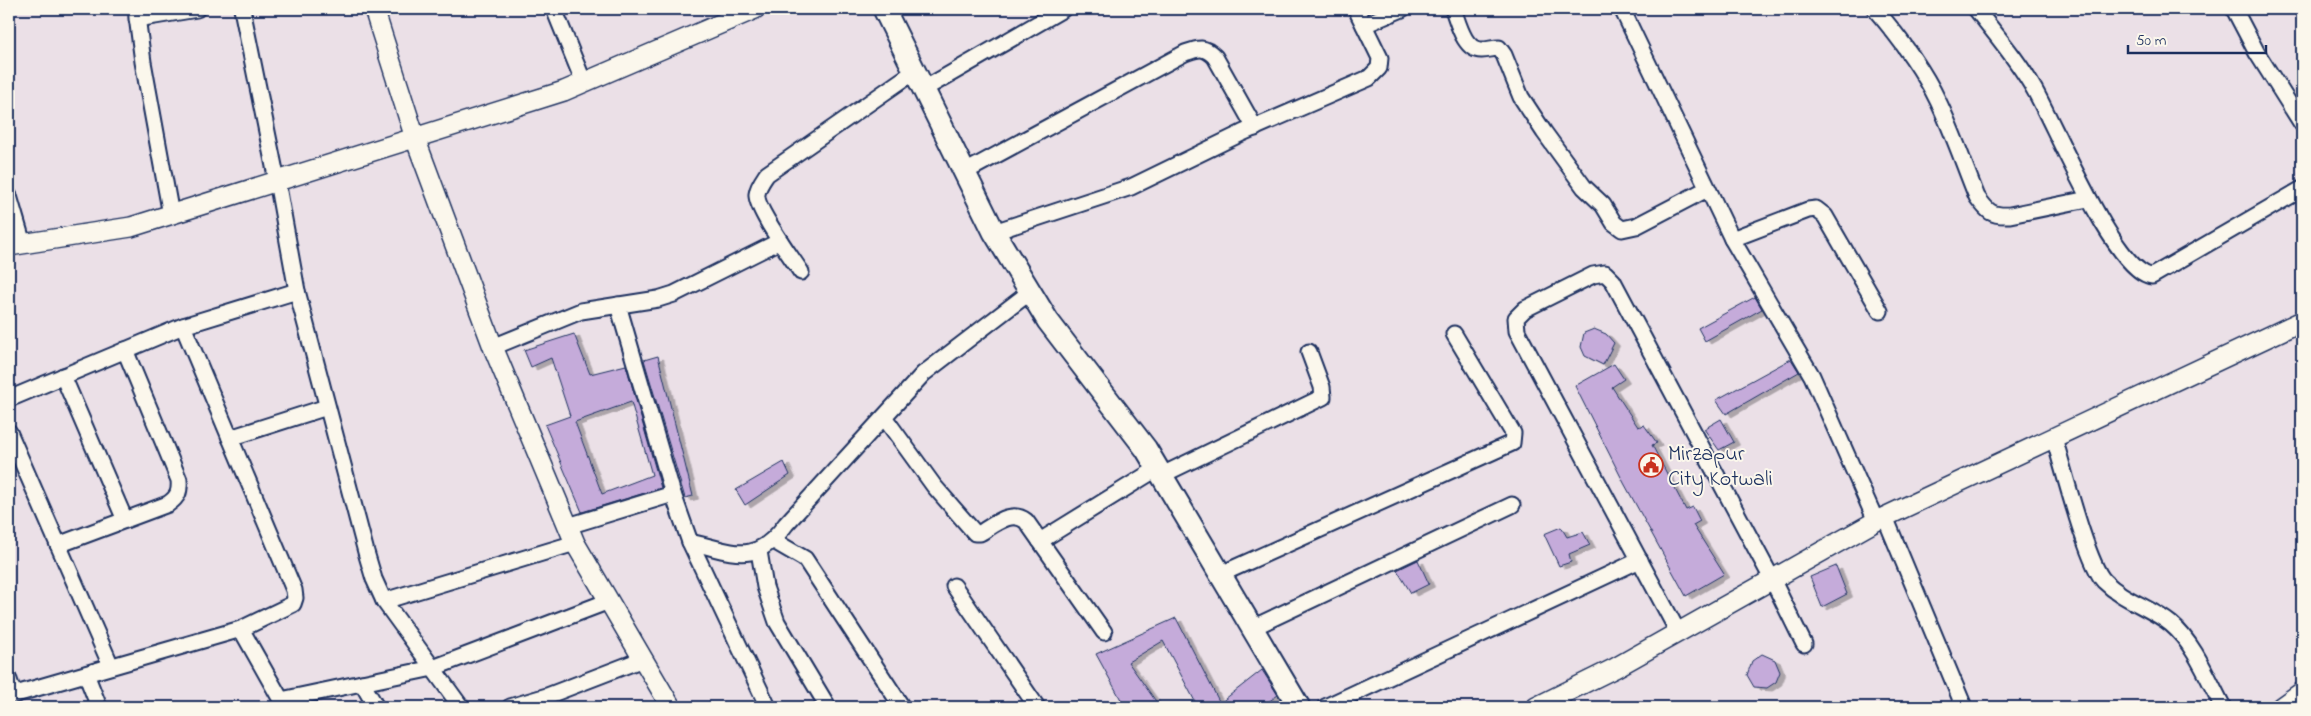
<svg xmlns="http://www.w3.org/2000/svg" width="2311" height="716" font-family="'Indie Flower',sans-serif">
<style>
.building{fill:#c5abda;stroke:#1b2f5e;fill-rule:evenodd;filter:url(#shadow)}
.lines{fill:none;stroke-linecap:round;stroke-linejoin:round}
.minor-casing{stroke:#1b2f5e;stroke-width:19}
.tertiary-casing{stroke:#1b2f5e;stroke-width:22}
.secondary-casing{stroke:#1b2f5e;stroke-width:25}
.minor{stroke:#fbf7ec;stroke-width:15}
.tertiary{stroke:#fbf7ec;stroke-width:19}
.secondary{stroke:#fbf7ec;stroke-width:21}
.labels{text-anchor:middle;stroke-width:4;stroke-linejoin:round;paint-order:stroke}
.poi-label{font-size:22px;fill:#1b2f5e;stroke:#fbf7ec;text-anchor:start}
</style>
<defs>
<filter id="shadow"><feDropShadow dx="5.5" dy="3" stdDeviation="0" flood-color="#0004"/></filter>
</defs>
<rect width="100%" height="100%" fill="#ebe0e7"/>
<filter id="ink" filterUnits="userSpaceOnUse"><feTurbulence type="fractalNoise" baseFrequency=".02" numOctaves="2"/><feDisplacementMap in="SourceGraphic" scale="10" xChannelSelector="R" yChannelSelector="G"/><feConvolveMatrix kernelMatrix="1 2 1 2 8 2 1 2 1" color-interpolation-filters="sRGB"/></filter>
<g filter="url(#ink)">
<g class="building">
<path d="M1755 297 1762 309 1705 341 1698 328Z"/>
<path d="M1594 329 1606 334 1614 343 1603 365 1585 356 1581 347 1584 333Z"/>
<path d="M574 334 590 374 626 365 661 488 582 512 545 425 570 416 551 358 531 367 524 350ZM631 402 652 475 602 494 575 422Z"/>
<path d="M658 356 693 496 685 498 644 360Z"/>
<path d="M1791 359 1799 372 1726 414 1716 400Z"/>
<path d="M1614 364 1624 379 1612 387 1638 427 1644 425 1657 443 1652 445 1686 510 1693 507 1700 521 1693 525 1724 574 1686 596 1624 483 1575 386Z"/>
<path d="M1721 419 1734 442 1719 450 1704 429Z"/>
<path d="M784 462 790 475 745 505 736 490Z"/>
<path d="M1561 527 1567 537 1583 532 1590 545 1569 554 1571 562 1559 566 1544 534Z"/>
<path d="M1418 560 1429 584 1411 593 1397 570Z"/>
<path d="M1836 566 1847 594 1822 607 1810 577Z"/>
<path d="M1176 618 1220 703 1262 670 1278 695 1261 707H1198L1163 641 1128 662 1160 707H1125L1096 654Z"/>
<path d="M1762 654 1775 660 1780 672 1776 682 1767 688 1754 687 1747 675 1752 661Z"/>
</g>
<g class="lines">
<g class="minor-casing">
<g id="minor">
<path d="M136 9 143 62 171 215"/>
<path d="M242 9 277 181 297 291 366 552 374 579 384 601 461 707"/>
<path d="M554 9 584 83"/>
<path d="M1453 9C1458 22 1464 51 1482 50 1488 50 1493 48 1499 48L1504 55 1521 97 1544 132 1584 187 1603 205 1614 223 1622 229 1636 226 1707 189"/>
<path d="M1622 9 1732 239 1812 376 1876 521"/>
<path d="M1875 9C1899 37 1922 67 1938 101 1953 132 1964 165 1977 197 1988 212 1991 216 2010 215L2088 199"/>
<path d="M1976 9C1996 35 2018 60 2034 89 2054 123 2115 273 2152 276L2302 189"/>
<path d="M2234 9 2257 53 2302 124"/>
<path d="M137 19 197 9"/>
<path d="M1364 25 1402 9"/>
<path d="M924 89 1063 9"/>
<path d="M965 172 1185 53C1199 48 1204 46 1215 57L1255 128"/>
<path d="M9 196 23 244"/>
<path d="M994 232 1131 187 1242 133 1369 78 1379 68 1380 58 1356 9"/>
<path d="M1732 239 1808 210 1816 209 1825 216 1880 311"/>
<path d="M801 272C792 258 755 208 757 194 758 186 763 180 767 174L915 71"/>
<path d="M618 305 673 494 690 542 768 707"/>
<path d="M493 347 581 311 658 299 674 294 780 241"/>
<path d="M63 376 125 520"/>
<path d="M9 399 183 326"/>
<path d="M884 417 934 486 975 533H980C994 525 1011 509 1026 521L1104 632"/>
<path d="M9 432 111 666"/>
<path d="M230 438 327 407"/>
<path d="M2054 438C2063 467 2087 563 2104 581 2124 601 2150 607 2171 624 2194 643 2209 681 2223 707"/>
<path d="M1162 475 1323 397 1322 387 1309 352"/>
<path d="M1885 517 1964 707"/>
<path d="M568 526 673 494"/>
<path d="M774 541 805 559 902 707"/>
<path d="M1040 541 1158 468"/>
<path d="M690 542C734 552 755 567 786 524L923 374 1030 292"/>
<path d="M58 545 168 504C178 497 180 492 179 480L125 350"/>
<path d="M759 551 765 587 777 622 828 707"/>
<path d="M1221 574 1512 443 1513 433 1454 334"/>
<path d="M954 586 1037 707"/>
<path d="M384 601 575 543"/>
<path d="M1252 628 1512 505"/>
<path d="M241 629 285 707"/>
<path d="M1678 632 1517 331 1516 318 1525 309 1593 275 1605 273 1613 281 1772 579 1804 644"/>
<path d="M86 674 99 707"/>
<path d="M9 680 14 695"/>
<path d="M362 683 376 707"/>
<path d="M9 696 241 629 293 604 295 598 294 590 183 326 297 291"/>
<path d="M281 700 433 668 609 601"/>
<path d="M510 707 547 696 643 659"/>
<path d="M1325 707 1640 560"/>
</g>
</g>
<g class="tertiary-casing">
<g id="tertiary">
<path d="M374 9 415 138 493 347 575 543 671 707"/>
<path d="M9 246 131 227 564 91 755 9"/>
<path d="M1536 707 1615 668 1876 521 2302 321"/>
<path d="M2281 707 2302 692"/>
</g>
</g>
<g class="secondary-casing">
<path id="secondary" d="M884 9 994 232 1048 321 1146 449 1299 707"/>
</g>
<use href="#minor" class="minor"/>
<use href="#tertiary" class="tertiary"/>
<use href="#secondary" class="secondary"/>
</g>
</g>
<defs>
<g id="civic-ring" transform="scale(1.25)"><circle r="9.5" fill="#fbf7ec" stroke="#c8321e" stroke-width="1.5"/><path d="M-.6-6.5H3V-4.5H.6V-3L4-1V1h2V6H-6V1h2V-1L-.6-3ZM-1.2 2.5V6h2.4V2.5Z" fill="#c8321e"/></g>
</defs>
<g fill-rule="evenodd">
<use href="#civic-ring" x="1651" y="465"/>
</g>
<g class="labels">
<g class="poi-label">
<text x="1668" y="460">Mirzapur<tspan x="1668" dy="25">City Kotwali</tspan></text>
</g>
</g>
<rect width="2311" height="716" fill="none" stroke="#fbf7ec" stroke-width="30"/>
<rect x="15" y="15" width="2281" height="686" fill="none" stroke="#1b2f5e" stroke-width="2" filter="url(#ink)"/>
<path d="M2128 45v8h138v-8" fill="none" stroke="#1b2f5e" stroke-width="2.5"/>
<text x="2136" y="45" font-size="15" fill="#1b2f5e" stroke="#fbf7ec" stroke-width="4" paint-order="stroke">50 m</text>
</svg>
